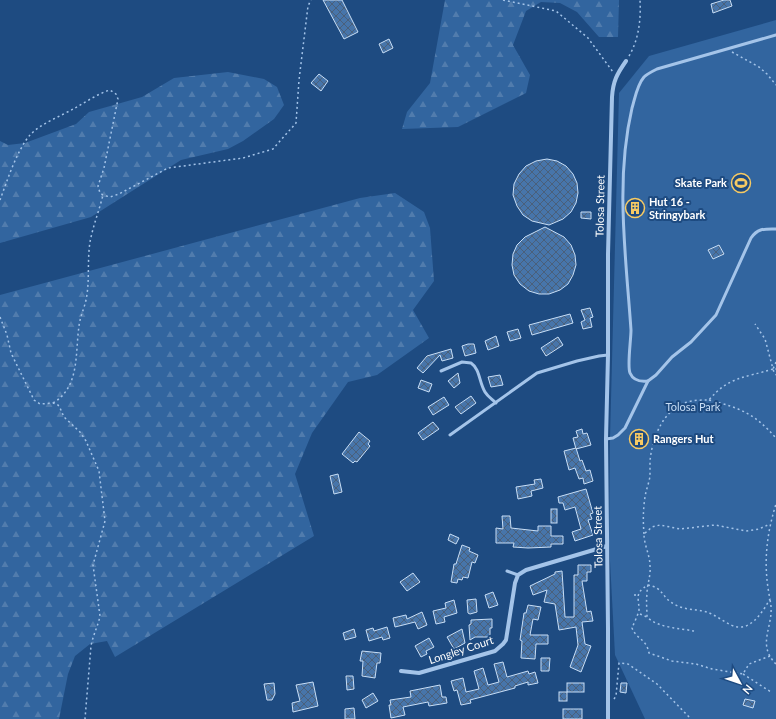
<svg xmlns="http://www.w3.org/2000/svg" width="776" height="719" font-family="Lato,sans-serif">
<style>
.forest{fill:url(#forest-firs)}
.park{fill:#32659f}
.building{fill:url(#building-cross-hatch);stroke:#c8def6}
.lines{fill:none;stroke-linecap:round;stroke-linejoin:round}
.path{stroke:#a4c4e9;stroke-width:1.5;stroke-dasharray:2 3;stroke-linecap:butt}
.lane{stroke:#a4c4e9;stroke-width:3}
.street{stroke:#a4c4e9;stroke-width:4}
.labels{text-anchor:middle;stroke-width:4;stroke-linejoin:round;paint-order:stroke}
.poi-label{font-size:11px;font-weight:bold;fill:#fff;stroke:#1e4b81;text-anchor:start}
.street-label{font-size:11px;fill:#fff;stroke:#1e4b81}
.park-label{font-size:11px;fill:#c8def6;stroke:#1e4b81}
</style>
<defs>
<pattern id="forest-firs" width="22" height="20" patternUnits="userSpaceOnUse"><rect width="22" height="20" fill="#32659f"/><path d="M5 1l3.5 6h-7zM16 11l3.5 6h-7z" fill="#517cad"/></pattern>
<pattern id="building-cross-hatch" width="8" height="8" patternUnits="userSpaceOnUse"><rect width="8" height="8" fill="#4775aa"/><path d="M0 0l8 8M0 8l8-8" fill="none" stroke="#4a607b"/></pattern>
</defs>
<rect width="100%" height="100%" fill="#1e4b81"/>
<g class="forest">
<path d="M445 0H619L618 37H599L577 12 560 3 541 2 526 11 513 45 530 75 526 93 458 127 402 129 407 112 430 83Z"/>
<path d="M228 72 264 79 277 87 284 105 274 119 243 141 228 149 181 160 91 217 0 243V141L8 145 25 143 76 124 89 112 142 97 174 78Z"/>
<path d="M395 193 424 212 430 228 434 281 413 310 429 338 377 375 348 382 312 433 295 474 314 536 115 657 107 641 90 644 75 656 68 674 59 719H0V295L360 198Z"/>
</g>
<path class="park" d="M776 20V719H645L615 655 609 542 610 438 619 93 649 56Z"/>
<g class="building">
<path d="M323 0H342L358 32 344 39Z"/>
<path d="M724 0H730L732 6 713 13 711 4Z"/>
<path d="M389 39 393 48 383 53 379 44Z"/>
<path d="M319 74 328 81 321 91 311 83Z"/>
<path d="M547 159 557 161 566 166 573 174 577 183 578 193 576 203 571 212 563 219 549 225 532 221 523 215 517 206 513 195 514 184 519 174 526 166 536 161Z"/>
<path d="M635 200 642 203 636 216 629 213Z"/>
<path d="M581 212H591V219L581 218Z"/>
<path d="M545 227 564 237 571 245 575 255 576 265 573 275 568 284 560 290 549 294H539L529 291 520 284 514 275 512 265 513 254 517 245 525 237Z"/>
<path d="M719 245 724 254 713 259 708 250Z"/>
<path d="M590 308 593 317 590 318 592 327 583 329 581 322 585 320 581 310Z"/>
<path d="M570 314 573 323 532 335 529 325Z"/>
<path d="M518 329 521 338 510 341 507 332Z"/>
<path d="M496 336 499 346 488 350 485 341Z"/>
<path d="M558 337 563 345 546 356 541 348Z"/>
<path d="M468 344H474L476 353 465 356 462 346Z"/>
<path d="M451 349 453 358 442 361 440 355 423 373 417 368 427 356Z"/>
<path d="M458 373 460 383 454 388 448 381Z"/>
<path d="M500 375 503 385 491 387 488 377Z"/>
<path d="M421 380 432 384 429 392 418 388Z"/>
<path d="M471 396 476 403 461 414 455 407Z"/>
<path d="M444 397 449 405 433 415 428 407Z"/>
<path d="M433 422 439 429 423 440 418 433Z"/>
<path d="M582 429 583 434 587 433 591 445 576 449 573 438 578 437 576 431Z"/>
<path d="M359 432 370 441 368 444 370 446 357 462 355 461 353 463 342 454Z"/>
<path d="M576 448 580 461 582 460 586 471 590 470 593 481 584 484 583 478 579 479 575 468 569 470 564 451Z"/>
<path d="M338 474 342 492 334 494 330 476Z"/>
<path d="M541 479 543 488 531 491 532 496 518 499 516 487 535 484 534 480Z"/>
<path d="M586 489 593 513 590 514 592 519 588 520 593 535 575 541 572 532 581 529 575 507 565 510 563 503H559L558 497Z"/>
<rect x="551" y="509" width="6" height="14"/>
<path d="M502 516H510L511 528 538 531V526H551V536H563V544H551V547L528 548 513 547 514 543H496V528L503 529Z"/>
<path d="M450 534 459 538 456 544 448 540Z"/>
<path d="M462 545 470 548 469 551 478 555 475 563 472 562 468 578 463 577 462 580 458 579 457 583 451 582 454 564H456Z"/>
<path d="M578 565H591V572H587V581H582L587 612 591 611 593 621 582 622 585 644 591 646 581 672 570 667 578 645 576 627 559 630 555 604 544 602 547 590 533 595 530 586 555 574V572L562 571 565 617H574V575H578Z"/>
<path d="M413 573 420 582 407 591 400 582Z"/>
<path d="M493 592 498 605 489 608 485 595Z"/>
<path d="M476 599 477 612 470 614 468 613 467 600Z"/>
<path d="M454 600 457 613 444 617 445 622 436 624 433 611 446 608 445 603Z"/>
<path d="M528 605 541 607 538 620 533 619 530 635H548V644H536L535 659 521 658 522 641 520 640 524 613H526Z"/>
<path d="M422 612 427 625 418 629 415 622 395 627 393 618 406 615 407 619Z"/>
<path d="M492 619V628H490V637H475L470 640 469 625 471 624V620Z"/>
<path d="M387 627 390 638 383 640 382 637 369 641 366 630 373 628 374 631Z"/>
<path d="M354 629 356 637 345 640 343 633Z"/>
<path d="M462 629 465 643 454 649 447 637Z"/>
<path d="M429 638 434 647 426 651 427 654 421 657 415 646Z"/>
<path d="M362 651 381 653 380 663H377L375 678 362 676 363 661H360Z"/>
<path d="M541 658H550L549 671H541Z"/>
<path d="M503 662 507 677 528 671 529 674 535 672 538 683 528 685V682L515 686V688L470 700 471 703 461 705 457 690 454 691 451 681 463 678 466 692 479 689 474 671 483 668 488 685 499 682 494 664Z"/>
<path d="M346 676H353L354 689 347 690Z"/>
<path d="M313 682 318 706 293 712 292 703 300 701 296 685Z"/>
<path d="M274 683 275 694 272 700H267L264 684Z"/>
<rect x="567" y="683" width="17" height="9"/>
<path d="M621 683H627L626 693 620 692Z"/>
<path d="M440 685 442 697H446L447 703 429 706 428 702 403 707 405 715 391 718 389 705H391L390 700 411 697 410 691Z"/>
<rect x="559" y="692" width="8" height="9"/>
<path d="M373 693 378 701 366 708 362 700Z"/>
<path d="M745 699 755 701 753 708 743 705Z"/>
<path d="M354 708 355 719H345V709Z"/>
<rect x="563" y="709" width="19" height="10"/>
</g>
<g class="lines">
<g class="path">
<path d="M503 0 556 11 588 38 613 72"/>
<path d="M732 52 759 67 767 74 776 85"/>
<path d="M629 56C639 39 641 19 640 0"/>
<path d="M0 200C7 181 17 150 30 135 40 124 61 116 75 108 86 102 97 94 110 90L116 94 118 99 104 168 98 186 100 193 103 195 110 197 119 194 168 168 243 158 273 149 296 123 299 80 308 6 311 0"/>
<path d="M0 317 7 335 11 353 34 400 40 404 53 403 58 405 60 408 64 417 80 432 86 441 99 471 105 521 93 565 100 616C98 626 93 635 91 646L85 719"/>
<path d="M776 362 773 369H776"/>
<path d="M773 370 776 375"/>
<path d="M709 400C740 408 754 413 776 438"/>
<path d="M53 403C80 387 75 354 79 326 80 317 84 309 86 300 90 281 87 261 90 242 93 226 99 211 103 195"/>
<path d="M644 534C643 522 643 510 645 497 646 490 649 483 650 476 650 471 650 466 650 461 652 440 661 414 682 404 690 400 700 400 709 400 729 376 745 378 773 369L765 339 755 324"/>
<path d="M634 595H638"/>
<path d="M770 600C776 625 755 643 776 664"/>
<path d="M640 614 647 617"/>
<path d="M694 631C679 628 658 628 647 617 647 609 646 602 647 594 647 584 651 576 650 566 650 555 644 545 644 534L652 527 660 525 680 529 715 525 746 531 759 529 770 524"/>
<path d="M770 656 749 664 743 674 712 669 696 664 672 661 649 653C646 638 637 640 632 628 634 623 638 615 639 610 639 598 634 593 648 585 664 588 661 597 674 604 683 610 696 609 707 612 715 615 723 621 731 625 749 634 762 613 770 599 763 566 766 536 776 504"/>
<path d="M743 674 771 692"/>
<path d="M614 699 616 696 619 663 628 664 657 684 691 719"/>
</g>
<g class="lane">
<path d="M441 371 462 362 471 363C480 369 479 382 485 392 488 397 492 399 496 403"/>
<path d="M648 381C640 382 633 380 630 373 627 366 631 340 631 330 626 257 615 181 632 108 635 98 637 85 644 77 647 74 653 71 657 69L776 35"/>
<path d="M450 435 537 373 577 361 599 356 608 355"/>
<path d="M606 439 613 438 618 435 625 428 648 381 656 375 672 357 691 342 716 315 751 238C758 228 764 229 776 229"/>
<path d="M507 571 518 575"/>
</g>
<g class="street">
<path d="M401 671 419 673 495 651 503 644 506 640 515 583 518 575 526 570 607 546"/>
<path d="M608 719V628L606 439 608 355V254L612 97C613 81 617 74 626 61"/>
</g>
</g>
<defs>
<g id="stadium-ring" transform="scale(1)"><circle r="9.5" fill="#1e4b81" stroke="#f7ca63" stroke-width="1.5"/><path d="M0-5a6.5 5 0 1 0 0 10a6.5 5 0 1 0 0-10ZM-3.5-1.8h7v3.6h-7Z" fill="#f7ca63"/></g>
<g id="building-ring" transform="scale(1)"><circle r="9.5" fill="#1e4b81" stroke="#f7ca63" stroke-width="1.5"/><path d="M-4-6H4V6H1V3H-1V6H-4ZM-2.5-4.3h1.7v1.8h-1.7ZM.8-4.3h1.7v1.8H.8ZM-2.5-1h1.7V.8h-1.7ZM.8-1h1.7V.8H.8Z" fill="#f7ca63"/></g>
</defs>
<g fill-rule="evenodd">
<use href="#stadium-ring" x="741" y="183"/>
<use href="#building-ring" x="635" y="208"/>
<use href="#building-ring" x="639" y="439"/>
</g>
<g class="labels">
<g class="poi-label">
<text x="727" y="187" text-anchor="end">Skate Park</text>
<text x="649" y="206">Hut 16 -<tspan x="649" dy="13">Stringybark</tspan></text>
<text x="653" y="443">Rangers Hut</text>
</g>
<g class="street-label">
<text transform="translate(600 206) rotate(-89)" y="4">Tolosa Street</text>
<text transform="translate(598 537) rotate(-91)" y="4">Tolosa Street</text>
<text transform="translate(461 650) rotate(-18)" y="4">Longley Court</text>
</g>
<g class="park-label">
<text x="693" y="411">Tolosa Park</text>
</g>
</g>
<g transform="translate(740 683) rotate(130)" stroke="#1e4b81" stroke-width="3" paint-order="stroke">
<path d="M0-3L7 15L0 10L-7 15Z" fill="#ffffff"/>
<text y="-6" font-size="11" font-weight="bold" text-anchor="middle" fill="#ffffff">N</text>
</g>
</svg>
